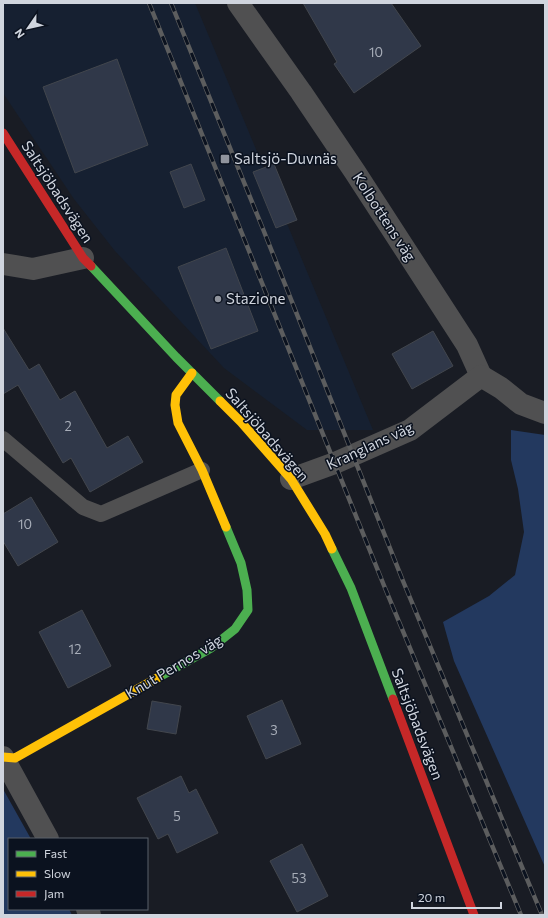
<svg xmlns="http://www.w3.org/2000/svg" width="548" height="918" font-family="Commissioner,sans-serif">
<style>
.built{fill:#162031}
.green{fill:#23395f}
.building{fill:#303849;stroke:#42464d}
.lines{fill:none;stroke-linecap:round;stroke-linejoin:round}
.lane{stroke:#505051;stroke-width:16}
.street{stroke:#505051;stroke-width:22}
.fast{stroke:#4caf50;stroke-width:9}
.slow{stroke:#ffc107;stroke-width:9}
.jam{stroke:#c62828;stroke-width:9}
.rail-casing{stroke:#5c5d5e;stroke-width:4.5}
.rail{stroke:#0b121f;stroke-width:3;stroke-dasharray:9;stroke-linecap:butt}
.poi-dot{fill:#90949d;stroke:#0b121f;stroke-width:1.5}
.labels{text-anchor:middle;stroke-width:3;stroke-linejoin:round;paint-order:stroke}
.number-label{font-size:13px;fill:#a8aeb9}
.poi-label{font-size:15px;fill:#d0d5de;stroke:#0b121f;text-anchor:start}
.street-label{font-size:15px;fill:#d0d5de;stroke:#0b121f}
</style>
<rect width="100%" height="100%" fill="#191c24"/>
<path class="built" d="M3 3H195L373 430H307L224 368 115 251 74 199 3 93Z"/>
<g class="green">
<path d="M511 430 545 435V867L454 661 443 622 489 596 515 575 524 532 518 489 511 460Z"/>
<path d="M3 789 31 839H9V909H69L72 915H3Z"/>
</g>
<g class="building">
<path d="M303 3H391L421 46 354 93 334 64 337 62Z"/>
<path d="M117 59 148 145 75 173 43 87Z"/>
<path d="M191 164 205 200 184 208 170 172Z"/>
<path d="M274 164 297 220 276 228 253 172Z"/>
<path d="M226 248 258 331 211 349 178 267Z"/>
<path d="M3 328 29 370 39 364 60 400 75 391 107 448 128 436 143 462 90 492 71 458 63 463 18 385 3 394Z"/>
<path d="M433 331 453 366 412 389 392 354Z"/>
<path d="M31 497 58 542 18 566 3 541V514Z"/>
<path d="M82 610 111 666 68 688 39 632Z"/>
<path d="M282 700 301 744 266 759 247 716Z"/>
<path d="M152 701 181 706 176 734 147 729Z"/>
<path d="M181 776 189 793 196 789 218 833 177 853 168 834 158 839 137 798Z"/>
<path d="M302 844 328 896 297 912 270 861Z"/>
</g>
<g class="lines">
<path class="lane" d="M3 439 83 507 101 514 202 470"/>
<g class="street">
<path d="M238 3 301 92 355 172 467 345 481 376"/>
<path d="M3 264 33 269 83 258"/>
<path d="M291 479 335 463 410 430 481 376 501 388 521 404 545 413"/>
<path d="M3 757 48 839"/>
<path d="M87 909 90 915"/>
</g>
<g class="fast">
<path d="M91 266 176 357 220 401"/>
<path d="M332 549 351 588 393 699"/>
<path d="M159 677 211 648 235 629 248 610 247 590 241 563 226 527"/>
</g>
<g class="slow">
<path d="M192 373 176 395 175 405 178 423 202 470 226 527"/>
<path d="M220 401 241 422 291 479 325 534 332 549"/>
<path d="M3 757 15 758 159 677"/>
</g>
<g class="jam">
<path d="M3 133 83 258 91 266"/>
<path d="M393 699 474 915"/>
</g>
<g class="rail-casing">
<g id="rail">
<path d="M149 3 385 588 521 915"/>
<path d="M171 3 263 229 403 581 542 915"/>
</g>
</g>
<use href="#rail" class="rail"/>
</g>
<g class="poi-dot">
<rect x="220" y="154" width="10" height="10" rx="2"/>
<circle cx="218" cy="299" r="4"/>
</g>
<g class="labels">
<g class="number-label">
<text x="376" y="57">10</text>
<text x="68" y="431">2</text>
<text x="25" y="529">10</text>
<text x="75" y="654">12</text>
<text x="274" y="735">3</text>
<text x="177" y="821">5</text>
<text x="299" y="883">53</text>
</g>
<g class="poi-label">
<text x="234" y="164">Saltsjö-Duvnäs</text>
<text x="226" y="304">Stazione</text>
</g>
<g class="street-label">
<text transform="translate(57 192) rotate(57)" y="5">Saltsjöbadsvägen</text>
<text transform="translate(384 217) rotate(57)" y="5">Kolbottens väg</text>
<text transform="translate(267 435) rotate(49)" y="5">Saltsjöbadsvägen</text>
<text transform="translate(370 446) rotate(-25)" y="5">Kranglans väg</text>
<text transform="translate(174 667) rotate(-31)" y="5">Knut Pernos väg</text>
<text transform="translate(417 724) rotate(69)" y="5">Saltsjöbadsvägen</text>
</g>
</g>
<rect width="548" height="918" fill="none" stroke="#d0d5de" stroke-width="8"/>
<rect x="8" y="838" width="140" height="72" fill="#0b121f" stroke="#5a606b"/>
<rect x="16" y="851" width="20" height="6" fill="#4caf50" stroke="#5a606b"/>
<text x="44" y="858" font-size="12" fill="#d0d5de">Fast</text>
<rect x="16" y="871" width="20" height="6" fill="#ffc107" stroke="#5a606b"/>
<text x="44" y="878" font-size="12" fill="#d0d5de">Slow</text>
<rect x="16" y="891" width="20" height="6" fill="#c62828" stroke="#5a606b"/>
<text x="44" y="898" font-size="12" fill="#d0d5de">Jam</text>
<g transform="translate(28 28) rotate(236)" stroke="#0b121f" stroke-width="3" paint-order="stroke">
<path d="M0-3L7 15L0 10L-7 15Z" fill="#d0d5de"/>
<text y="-6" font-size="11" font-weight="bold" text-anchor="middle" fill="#d0d5de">N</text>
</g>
<path d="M412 902v6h89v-6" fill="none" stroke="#d0d5de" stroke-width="2"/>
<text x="418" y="902" font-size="12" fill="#d0d5de" stroke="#0b121f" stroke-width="3" paint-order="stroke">20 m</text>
</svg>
